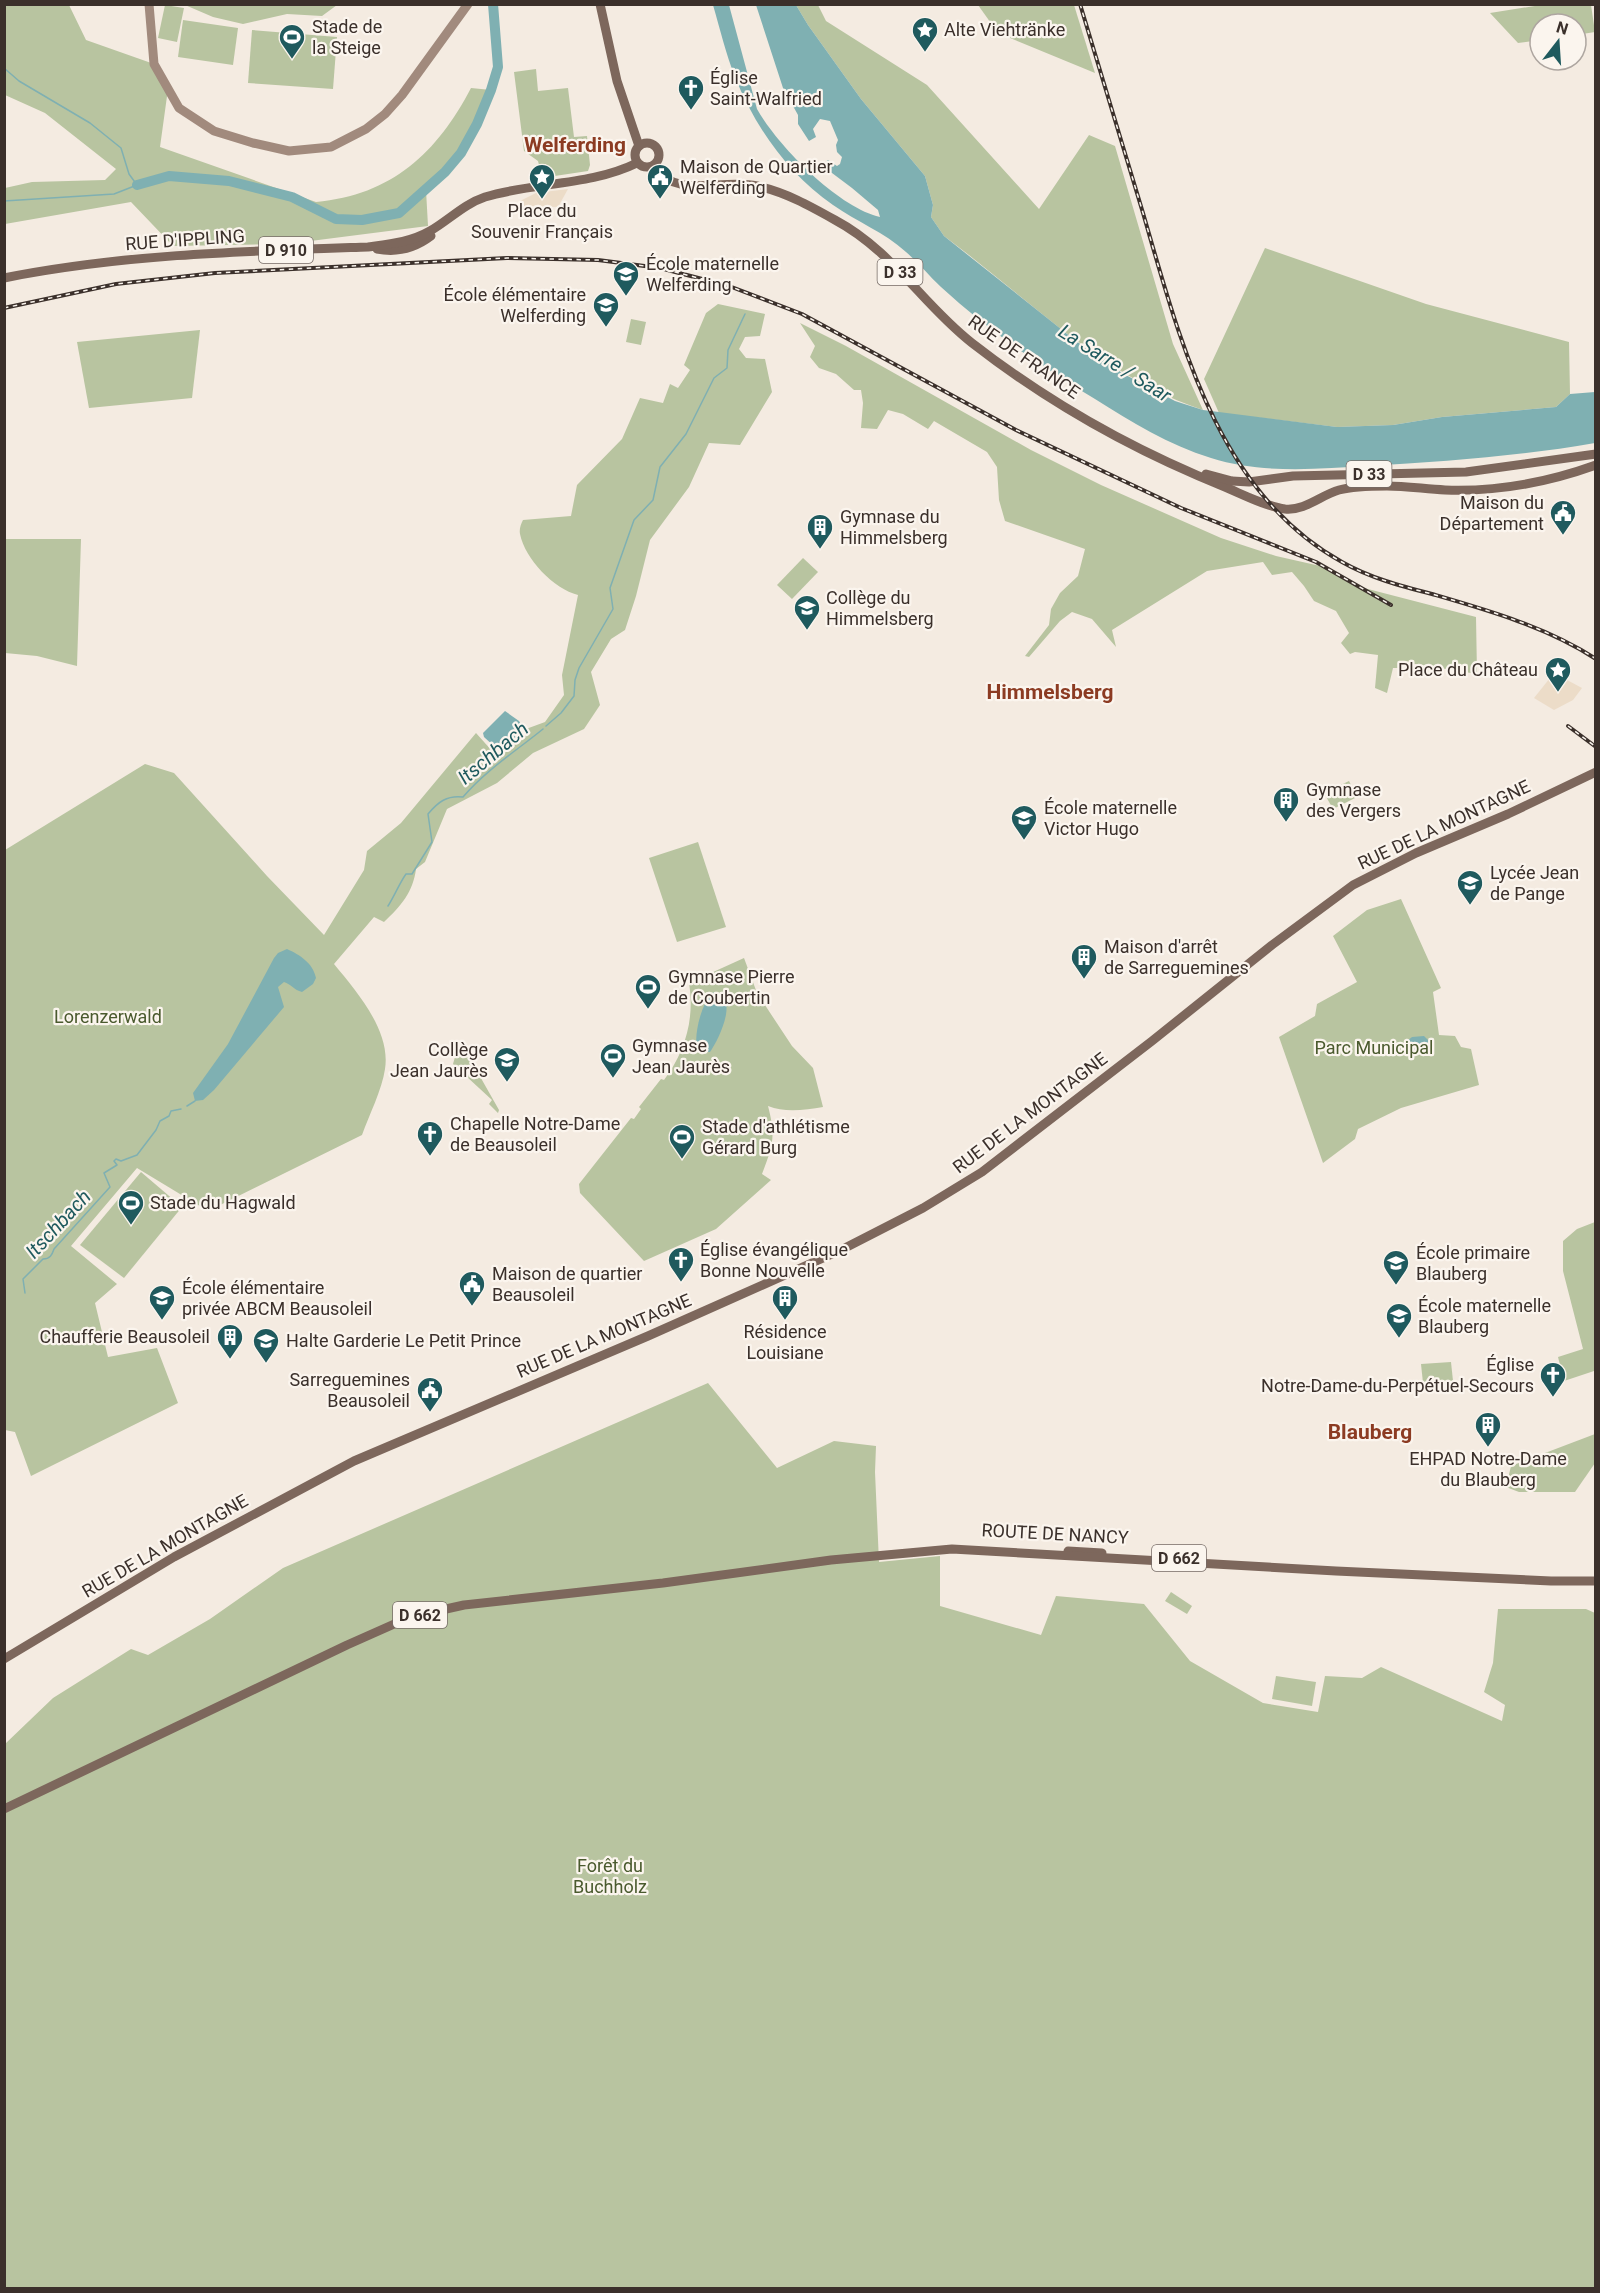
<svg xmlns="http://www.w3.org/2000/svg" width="1600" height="2293" font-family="Roboto,sans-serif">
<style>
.green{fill:#b8c4a0}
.plaza{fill:#ecdcc8}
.water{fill:#7fb0b2}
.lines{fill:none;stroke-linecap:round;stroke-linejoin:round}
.stream{stroke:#7fb0b2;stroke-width:1.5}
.river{stroke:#7fb0b2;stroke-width:10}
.secondary{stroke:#a18a7d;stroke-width:9}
.primary{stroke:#7d675c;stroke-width:9}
.rail-casing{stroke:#3b302b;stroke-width:4}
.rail{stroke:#fbf5ee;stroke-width:1.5;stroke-dasharray:4.5;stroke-linecap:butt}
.labels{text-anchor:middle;stroke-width:4.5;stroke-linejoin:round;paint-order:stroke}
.shield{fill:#fbf5ee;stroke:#756b66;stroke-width:1.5}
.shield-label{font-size:16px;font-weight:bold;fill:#3b302b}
.poi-label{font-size:18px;fill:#3b302b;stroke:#fbf5ee;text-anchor:start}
.street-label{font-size:18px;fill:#3b302b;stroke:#fbf5ee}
.park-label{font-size:18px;fill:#4a5a2e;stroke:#fbf5ee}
.water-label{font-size:20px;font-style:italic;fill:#1f5a5e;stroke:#fbf5ee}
.quarter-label{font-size:21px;font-weight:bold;fill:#8c3b22;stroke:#fbf5ee}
</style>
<rect width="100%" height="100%" fill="#f4ebe1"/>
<g class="green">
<path d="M5 5H69L86 40 154 64 168 89 160 147 316 202C392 195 437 153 471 88L491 90 477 124 461 153 426 190 428 226 287 244 173 246 131 202 5 224V188L32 182 105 180 116 169 45 113 5 95Z"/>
<path d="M165 5 184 8 177 42 158 38Z"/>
<path d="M185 5H337L322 16 287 14 243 24 213 17Z"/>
<path d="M796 5H818L826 21 927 85 1039 209 1089 135 1115 146 1173 344 1203 410C1103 377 1028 298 944 236L931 217 933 205 925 176 861 99 808 25Z"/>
<path d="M978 5H1074L1095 73 998 33Z"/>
<path d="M1541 5H1591L1595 32 1576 35V24H1540V40L1518 43 1490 13Z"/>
<path d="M183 20 238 28 233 65 178 57Z"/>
<path d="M252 30 337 37 333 89 248 83Z"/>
<path d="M536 69 538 91 568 88 574 137 587 136 590 165 588 171 548 177 546 164 539 165 538 161 524 151 514 72Z"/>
<path d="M1265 248 1426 304 1569 342 1570 394 1556 407 1442 417 1393 425 1337 427 1219 413 1204 379Z"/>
<path d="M718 304 765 314 760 336 745 337 739 349 746 358 765 359 772 392 740 445 709 443 689 487 650 540 636 596 625 630 611 639 591 672 600 705 584 729 533 753 497 783 447 809 425 862 416 869C413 892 401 906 384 922L374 917 334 964C357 992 391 1031 385 1069 382 1090 369 1115 362 1135L208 1211 137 1168 71 1246 117 1284 95 1303 108 1357 157 1348 178 1403 31 1476 15 1432 5 1430V850L145 764 174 773 267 876 324 935 364 870 367 851 401 823 476 733 493 752H506L526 729 545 722 564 695 562 675 578 595C554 589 525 559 520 534 519 529 521 524 523 520L571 516 577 485 622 439 640 398 663 403 670 384 678 388 690 370 684 365 706 313Z"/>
<path d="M631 319 646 322 641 345 626 342Z"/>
<path d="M800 323 846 346 1031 450 1101 485 1221 538 1276 556 1329 568 1364 588 1476 617 1477 674 1403 662 1401 668H1393L1387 693 1375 688 1378 655 1355 652 1350 654 1341 643 1349 633 1336 611 1314 601 1304 586 1292 572 1272 575 1263 562 1207 571 1112 630 1116 647 1092 619 1072 612 1060 621 1029 657 1025 656 1049 625 1051 609 1060 593 1078 576 1085 549 1005 521 999 500 997 467 987 452 934 421 928 429 903 414 888 410 877 429 861 428 863 403 861 390H854L836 374 819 368 810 357 815 346Z"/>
<path d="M200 330 192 398 89 408 77 342Z"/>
<path d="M5 539H81L77 666 37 656 5 653Z"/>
<path d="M803 558 818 572 792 599 777 585Z"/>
<path d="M1349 781 1357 797 1333 809 1324 793Z"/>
<path d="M698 842 726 927 677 942 649 858Z"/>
<path d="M1401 899 1441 988 1433 992 1439 1035 1455 1036 1461 1047 1471 1049 1479 1085 1401 1108 1358 1129 1355 1139 1323 1163 1279 1037 1315 1016 1317 1004 1357 982 1333 936 1367 910Z"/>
<path d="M744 958 757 993 792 1046 813 1068 823 1107C805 1110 785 1113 768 1106 776 1137 773 1145 762 1174L771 1180 716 1229 644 1261 580 1193 579 1184 631 1118 634 1119 641 1109 639 1107 661 1079 664 1080C685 1052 695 1019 689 983Z"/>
<path d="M461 1054 469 1057 499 1110 498 1113 489 1104 492 1100 453 1064 455 1057Z"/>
<path d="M141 1172 182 1207 124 1278 80 1245Z"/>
<path d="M1595 1222V1374L1594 1371 1564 1381 1558 1357 1583 1349 1563 1271V1241L1577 1229Z"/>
<path d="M1451 1362 1453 1381 1423 1383 1421 1364Z"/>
<path d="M708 1383 777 1468 834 1441 876 1446 875 1472 879 1562 940 1556V1606L1041 1635 1056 1596 1144 1604 1190 1661 1263 1703 1318 1712 1325 1676 1362 1678 1381 1667 1502 1721 1505 1705 1484 1692 1493 1663 1498 1609H1586L1595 1613V2288H5V1744L53 1698 131 1649 148 1655 210 1619 283 1568Z"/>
<path d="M1595 1434V1463L1575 1492H1519L1506 1487 1511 1466Z"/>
<path d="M1171 1592 1192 1606 1187 1614 1165 1601Z"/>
<path d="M1276 1676 1316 1682 1312 1706 1272 1699Z"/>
</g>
<g class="plaza">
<path d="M568 189 558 207 518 206V202L536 193Z"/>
<path d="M1554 673 1582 688 1573 700 1554 710 1534 698Z"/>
</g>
<g class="water">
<path d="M713 5H729L757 109C778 146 838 207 880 217L878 210 852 188 832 173 823 171 825 168 823 164 828 160 837 166 840 164 842 157 837 152 836 145 838 140 830 121 820 119 813 129 816 137 809 141 798 124V115L783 88 756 5H796L808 25 861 99 925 176 933 205 931 217 944 236 1076 341 1122 373 1175 401 1203 410 1337 427 1393 425 1442 417 1556 407 1570 394 1595 392V443C1520 456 1444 462 1368 466 1315 469 1262 474 1211 458 1169 445 1131 422 1095 399 1040 366 988 330 941 287 929 276 919 263 906 252 884 232 857 222 833 205 788 174 755 127 735 77 726 54 720 29 713 5Z"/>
<path d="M505 711 519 721 522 726V730L507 747 496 748 484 737 483 733Z"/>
<path d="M287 949C300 955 313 963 316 978L313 984 302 992C294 990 291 984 284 982L278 987 284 1007 214 1090 203 1100 195 1101 193 1093 228 1044 274 958 278 953Z"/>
<path d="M714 992C740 996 719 1039 710 1052L698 1051C692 1039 702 999 714 992Z"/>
<path d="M1424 1036 1428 1040V1048L1411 1053 1408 1050 1407 1041 1412 1037Z"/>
</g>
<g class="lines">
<g class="stream">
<path d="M4 68 19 81 90 123 121 148 129 174 137 185 114 194 4 201"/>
<path d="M546 726 561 713 574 696 575 680 579 668 613 609 610 588 634 520 653 500 660 467 686 434 714 378 727 368 728 350 745 314"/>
<path d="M388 906C395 895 399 884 406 874H412L432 842 428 814C438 802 447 795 463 797 486 770 516 751 543 729"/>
<path d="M187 1106 195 1101"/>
<path d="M25 1293 23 1279 43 1259C50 1259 52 1255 54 1249L110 1187 104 1173 117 1165 114 1161 116 1159 121 1161 137 1155 156 1130 160 1121 169 1116 171 1111 181 1109"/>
</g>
<path class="river" d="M137 185 169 176 229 181 292 197 336 219 362 220 399 213 445 172 461 153 477 124 491 90 498 67 493 4"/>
<path class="secondary" d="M149 4 154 64 179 108 214 131 253 143 289 151 331 147 366 129 385 114 402 95 468 4"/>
<g class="primary">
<path d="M600 4 617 81 639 146"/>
<circle cx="647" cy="155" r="12"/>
<path d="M653 167C679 200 721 178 757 186 785 192 810 206 835 220 893 251 922 304 972 343 1049 403 1135 451 1225 487 1244 495 1265 506 1285 509 1305 511 1321 495 1339 490 1354 486 1371 486 1387 486 1406 486 1425 489 1445 490 1497 492 1546 483 1596 465"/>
<path d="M377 249C397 253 414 249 431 236"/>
<path d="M4 278C124 254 247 251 368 247 390 244 411 242 430 231 449 220 464 204 485 197 534 182 590 186 637 163"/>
<path d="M1206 474 1232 481 1249 482 1293 476 1466 472 1596 454"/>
<path d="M1068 1551 1102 1553"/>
<path d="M4 1659 174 1557 354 1461 648 1336 841 1250 923 1208 982 1172 1152 1041 1272 945 1353 885 1416 853 1508 814 1596 772"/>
<path d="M4 1809 347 1645 410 1617 464 1605 663 1583 831 1560 952 1549 1336 1571 1551 1581H1596"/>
</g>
<g class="rail-casing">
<g id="rail">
<path d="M1080 4C1101 74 1122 143 1143 213 1180 340 1217 493 1342 562 1370 578 1401 586 1432 594 1487 610 1547 627 1596 659"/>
<path d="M4 308 116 284 215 273 507 258 598 260 660 268 729 286 802 314 1016 430 1181 508 1316 562 1391 605"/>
<path d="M1568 726 1596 747"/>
</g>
</g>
<use href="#rail" class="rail"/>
</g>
<defs>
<g id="sight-pin" transform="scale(1.35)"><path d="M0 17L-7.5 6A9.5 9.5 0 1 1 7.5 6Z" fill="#1f5a5e" stroke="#fbf5ee"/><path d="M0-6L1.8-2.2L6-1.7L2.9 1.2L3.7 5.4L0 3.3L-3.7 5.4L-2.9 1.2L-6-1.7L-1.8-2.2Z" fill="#fff"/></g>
<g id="stadium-pin" transform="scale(1.35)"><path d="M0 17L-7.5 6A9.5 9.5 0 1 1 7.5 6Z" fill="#1f5a5e" stroke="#fbf5ee"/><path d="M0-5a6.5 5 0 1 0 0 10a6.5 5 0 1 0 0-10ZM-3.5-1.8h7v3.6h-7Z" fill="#fff"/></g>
<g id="church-pin" transform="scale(1.35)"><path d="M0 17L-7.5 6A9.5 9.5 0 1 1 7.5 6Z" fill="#1f5a5e" stroke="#fbf5ee"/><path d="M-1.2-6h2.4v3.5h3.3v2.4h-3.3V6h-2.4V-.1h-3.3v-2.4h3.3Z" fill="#fff"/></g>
<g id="civic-pin" transform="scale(1.35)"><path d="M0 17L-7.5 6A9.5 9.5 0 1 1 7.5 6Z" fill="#1f5a5e" stroke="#fbf5ee"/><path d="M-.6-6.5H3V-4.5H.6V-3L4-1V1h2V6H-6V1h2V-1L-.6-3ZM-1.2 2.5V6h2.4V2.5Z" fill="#fff"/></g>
<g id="school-pin" transform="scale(1.35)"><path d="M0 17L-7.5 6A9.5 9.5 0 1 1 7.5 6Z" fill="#1f5a5e" stroke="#fbf5ee"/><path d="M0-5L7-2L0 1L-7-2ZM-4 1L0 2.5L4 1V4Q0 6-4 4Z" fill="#fff"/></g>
<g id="building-pin" transform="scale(1.35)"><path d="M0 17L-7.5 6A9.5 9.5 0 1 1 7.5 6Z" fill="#1f5a5e" stroke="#fbf5ee"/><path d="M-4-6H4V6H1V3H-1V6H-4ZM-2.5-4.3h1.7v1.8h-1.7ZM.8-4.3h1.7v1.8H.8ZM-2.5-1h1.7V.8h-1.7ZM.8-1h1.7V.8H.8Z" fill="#fff"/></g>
</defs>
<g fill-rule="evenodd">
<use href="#sight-pin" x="925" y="30"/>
<use href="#stadium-pin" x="292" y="37"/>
<use href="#church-pin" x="691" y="88"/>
<use href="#sight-pin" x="542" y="177"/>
<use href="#civic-pin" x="660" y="177"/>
<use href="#school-pin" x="626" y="274"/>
<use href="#school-pin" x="606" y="305"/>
<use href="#civic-pin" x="1563" y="513"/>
<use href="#building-pin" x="820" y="527"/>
<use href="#school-pin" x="807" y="608"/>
<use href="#sight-pin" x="1558" y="670"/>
<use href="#building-pin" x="1286" y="800"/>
<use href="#school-pin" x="1024" y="818"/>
<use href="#school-pin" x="1470" y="883"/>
<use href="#building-pin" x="1084" y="957"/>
<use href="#stadium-pin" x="648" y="987"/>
<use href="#stadium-pin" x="613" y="1056"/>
<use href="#school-pin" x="507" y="1060"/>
<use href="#church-pin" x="430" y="1134"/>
<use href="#stadium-pin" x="682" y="1137"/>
<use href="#stadium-pin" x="131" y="1203"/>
<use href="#church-pin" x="681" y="1260"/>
<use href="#school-pin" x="1396" y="1263"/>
<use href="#civic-pin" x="472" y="1284"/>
<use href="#school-pin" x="162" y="1298"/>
<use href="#building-pin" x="785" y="1298"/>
<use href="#school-pin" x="1399" y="1316"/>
<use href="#building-pin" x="230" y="1337"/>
<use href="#school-pin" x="266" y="1341"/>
<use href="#church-pin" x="1553" y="1375"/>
<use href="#civic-pin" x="430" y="1390"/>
<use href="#building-pin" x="1488" y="1425"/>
</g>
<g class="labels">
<g class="shield">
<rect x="259" y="237" width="54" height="26" rx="4.5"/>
<rect x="877.5" y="259" width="45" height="26" rx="4.5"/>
<rect x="1346.5" y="461" width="45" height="26" rx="4.5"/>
<rect x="1152" y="1545" width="54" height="26" rx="4.5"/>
<rect x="393" y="1602" width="54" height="26" rx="4.5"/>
</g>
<g class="shield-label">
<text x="286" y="256">D 910</text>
<text x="900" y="278">D 33</text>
<text x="1369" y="480">D 33</text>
<text x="1179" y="1564">D 662</text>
<text x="420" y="1621">D 662</text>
</g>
<g class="poi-label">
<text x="312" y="33">Stade de<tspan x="312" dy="21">la Steige</tspan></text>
<text x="944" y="36">Alte Viehtränke</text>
<text x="710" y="84">Église<tspan x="710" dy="21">Saint-Walfried</tspan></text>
<text x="680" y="173">Maison de Quartier<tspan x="680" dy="21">Welferding</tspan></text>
<text x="542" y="217" text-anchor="middle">Place du<tspan x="542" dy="21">Souvenir Français</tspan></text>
<text x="646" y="270">École maternelle<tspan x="646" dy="21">Welferding</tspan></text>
<text x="586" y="301" text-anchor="end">École élémentaire<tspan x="586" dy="21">Welferding</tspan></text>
<text x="1544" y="509" text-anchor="end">Maison du<tspan x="1544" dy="21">Département</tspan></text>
<text x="840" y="523">Gymnase du<tspan x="840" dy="21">Himmelsberg</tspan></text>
<text x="826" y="604">Collège du<tspan x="826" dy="21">Himmelsberg</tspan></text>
<text x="1538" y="676" text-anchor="end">Place du Château</text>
<text x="1306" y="796">Gymnase<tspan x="1306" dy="21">des Vergers</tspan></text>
<text x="1044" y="814">École maternelle<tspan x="1044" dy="21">Victor Hugo</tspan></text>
<text x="1490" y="879">Lycée Jean<tspan x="1490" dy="21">de Pange</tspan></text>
<text x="1104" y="953">Maison d'arrêt<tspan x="1104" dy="21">de Sarreguemines</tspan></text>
<text x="668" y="983">Gymnase Pierre<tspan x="668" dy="21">de Coubertin</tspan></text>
<text x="632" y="1052">Gymnase<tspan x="632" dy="21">Jean Jaurès</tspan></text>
<text x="488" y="1056" text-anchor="end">Collège<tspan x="488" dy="21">Jean Jaurès</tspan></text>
<text x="450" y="1130">Chapelle Notre-Dame<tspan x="450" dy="21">de Beausoleil</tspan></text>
<text x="702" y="1133">Stade d'athlétisme<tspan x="702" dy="21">Gérard Burg</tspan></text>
<text x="150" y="1209">Stade du Hagwald</text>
<text x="700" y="1256">Église évangélique<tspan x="700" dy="21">Bonne Nouvelle</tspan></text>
<text x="1416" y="1259">École primaire<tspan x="1416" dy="21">Blauberg</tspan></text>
<text x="492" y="1280">Maison de quartier<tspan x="492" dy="21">Beausoleil</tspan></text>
<text x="182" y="1294">École élémentaire<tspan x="182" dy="21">privée ABCM Beausoleil</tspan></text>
<text x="1418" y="1312">École maternelle<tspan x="1418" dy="21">Blauberg</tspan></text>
<text x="785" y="1338" text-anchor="middle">Résidence<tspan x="785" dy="21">Louisiane</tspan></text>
<text x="210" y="1343" text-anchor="end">Chaufferie Beausoleil</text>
<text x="286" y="1347">Halte Garderie Le Petit Prince</text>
<text x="1534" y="1371" text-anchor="end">Église<tspan x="1534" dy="21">Notre-Dame-du-Perpétuel-Secours</tspan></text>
<text x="410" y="1386" text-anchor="end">Sarreguemines<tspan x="410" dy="21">Beausoleil</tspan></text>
<text x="1488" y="1465" text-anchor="middle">EHPAD Notre-Dame<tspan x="1488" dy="21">du Blauberg</tspan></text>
</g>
<g class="street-label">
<text transform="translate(185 240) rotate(-4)" y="6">RUE D'IPPLING</text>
<text transform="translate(1024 357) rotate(35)" y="6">RUE DE FRANCE</text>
<text transform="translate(1444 825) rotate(-25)" y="6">RUE DE LA MONTAGNE</text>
<text transform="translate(1030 1113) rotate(-37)" y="6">RUE DE LA MONTAGNE</text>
<text transform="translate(604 1336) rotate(-23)" y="6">RUE DE LA MONTAGNE</text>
<text transform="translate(1055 1534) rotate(3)" y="6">ROUTE DE NANCY</text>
<text transform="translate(165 1546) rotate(-30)" y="6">RUE DE LA MONTAGNE</text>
</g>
<g class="park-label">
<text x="108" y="1023">Lorenzerwald</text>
<text x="1374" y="1054">Parc Municipal</text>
<text x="610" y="1872">Forêt du<tspan x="610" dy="21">Buchholz</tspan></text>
</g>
<g class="water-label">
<text transform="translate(1115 363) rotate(32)" y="7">La Sarre / Saar</text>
<text transform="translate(493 753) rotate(-40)" y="7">Itschbach</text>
<text transform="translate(58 1224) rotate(-47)" y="7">Itschbach</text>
</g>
<g class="quarter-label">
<text x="575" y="152">Welferding</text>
<text x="1050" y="699">Himmelsberg</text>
<text x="1370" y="1439">Blauberg</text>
</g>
</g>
<rect width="1600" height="2293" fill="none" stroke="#3b302b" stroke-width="12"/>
<g transform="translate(1558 42) rotate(17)"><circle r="28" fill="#fbf5ee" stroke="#aea6a0" stroke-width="1.5"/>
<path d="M0-4.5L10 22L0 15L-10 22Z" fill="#1f5a5e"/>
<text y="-9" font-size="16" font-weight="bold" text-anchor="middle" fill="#3b302b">N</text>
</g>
</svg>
